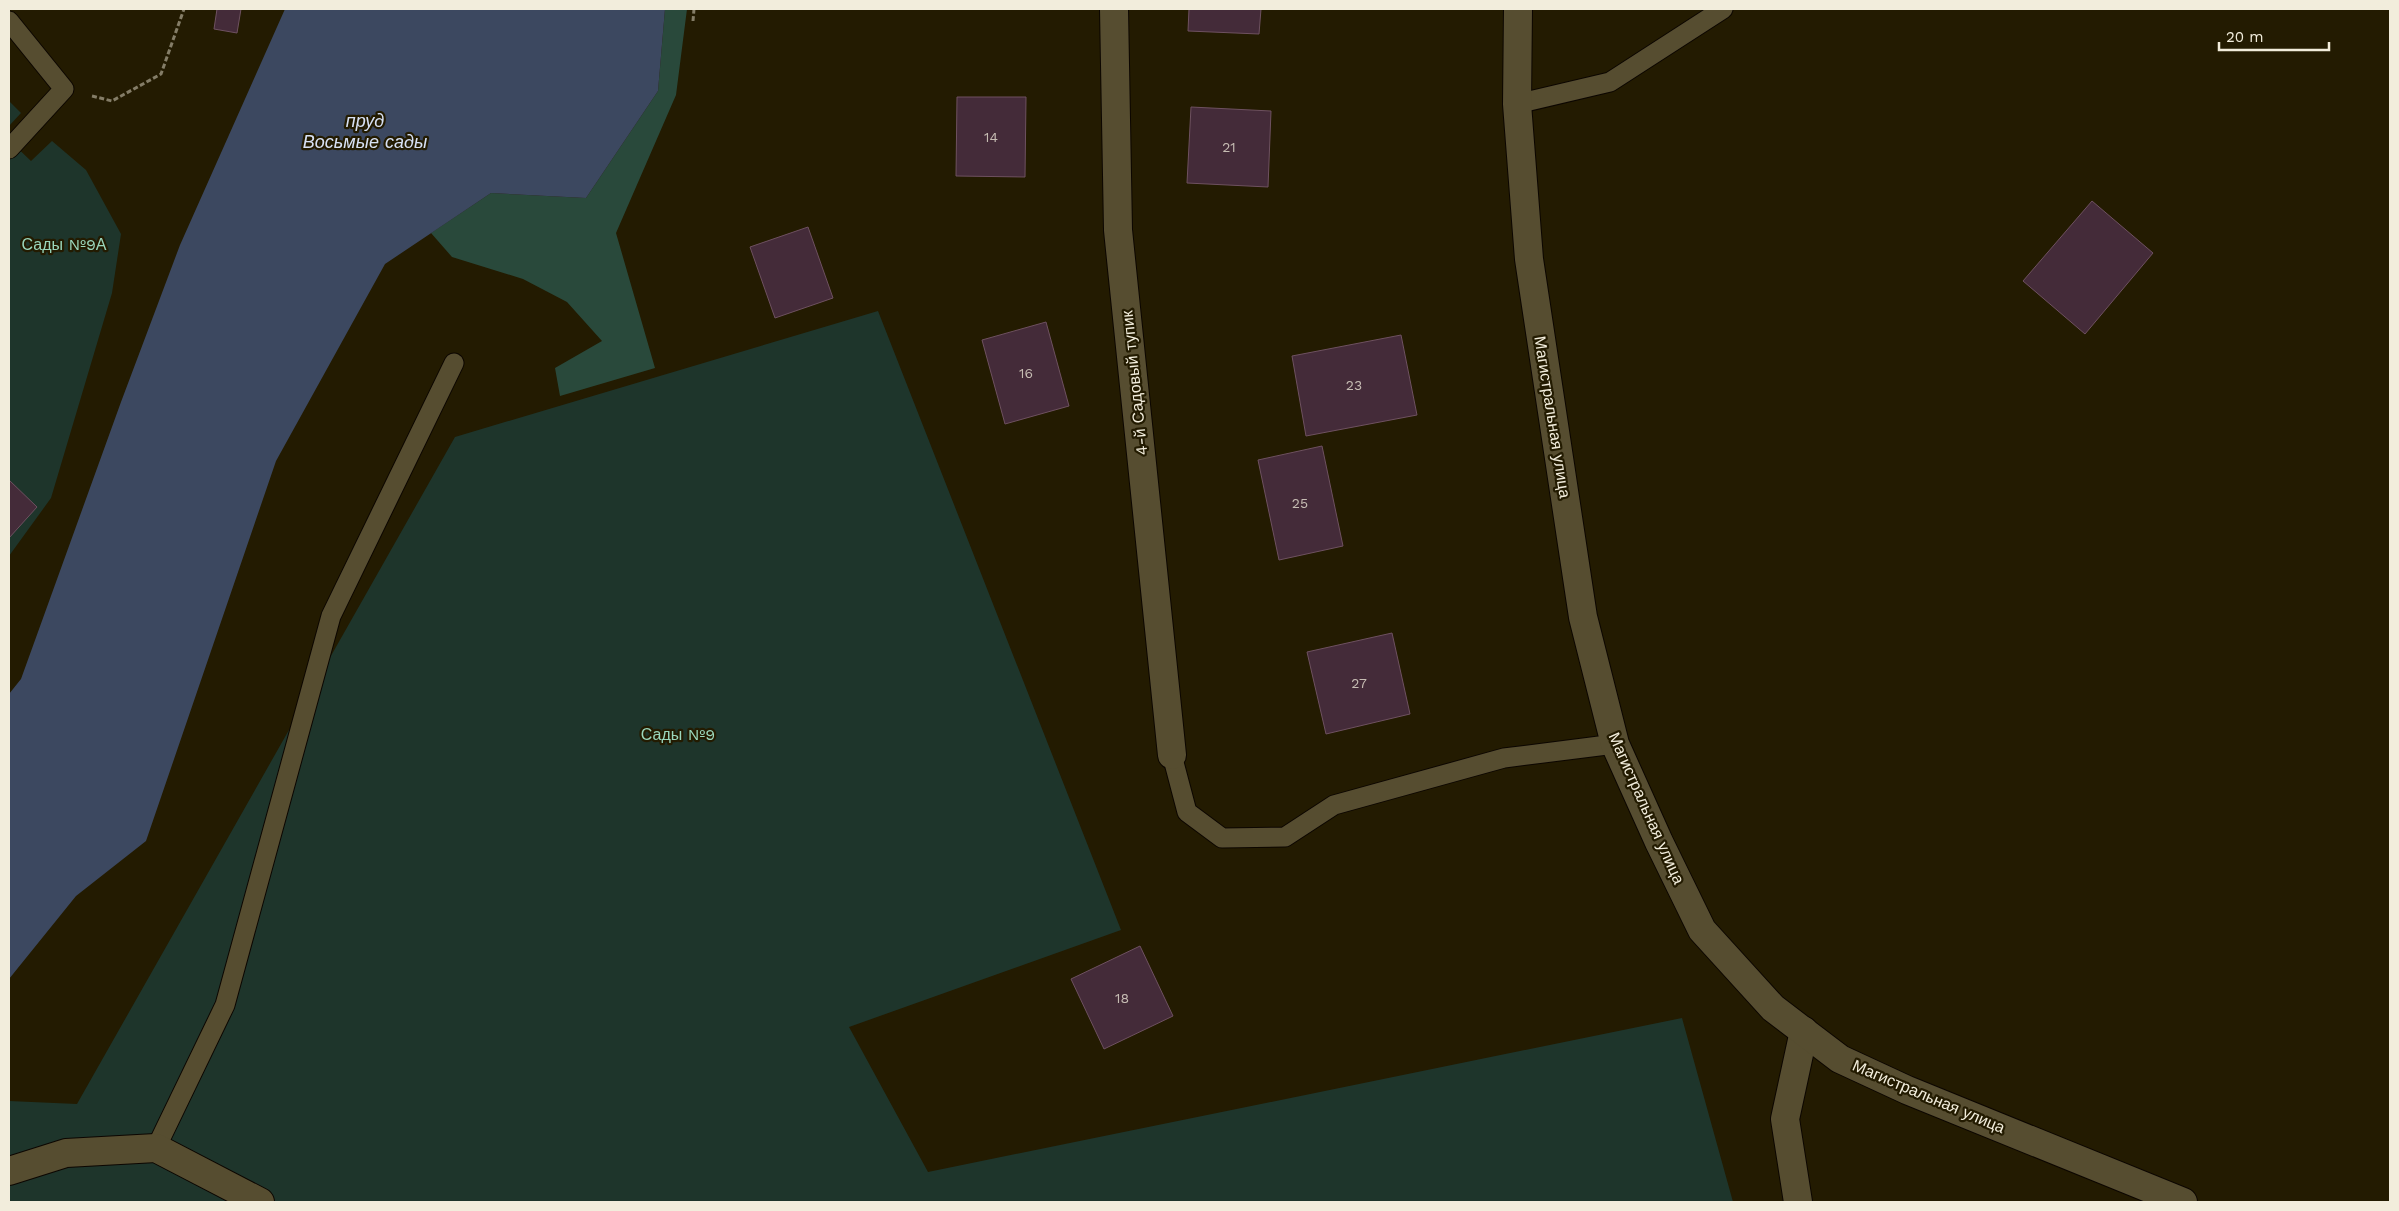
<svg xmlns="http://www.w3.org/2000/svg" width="2399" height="1211" font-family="'Work Sans',sans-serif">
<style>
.green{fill:#1e352b}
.forest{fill:#29493b}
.water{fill:#3c4860}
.building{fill:#442b39;stroke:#6e5160}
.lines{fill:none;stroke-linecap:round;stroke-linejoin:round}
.lane-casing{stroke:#0c0600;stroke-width:21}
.street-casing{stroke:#0c0600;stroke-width:30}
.secondary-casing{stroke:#0c0600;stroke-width:30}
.path{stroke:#847d67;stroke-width:3;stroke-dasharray:5 2.5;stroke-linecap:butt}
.lane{stroke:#564d30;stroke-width:19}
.street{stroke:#564d30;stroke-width:28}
.secondary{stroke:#564d30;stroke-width:28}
.labels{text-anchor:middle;stroke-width:4.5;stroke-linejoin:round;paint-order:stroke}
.number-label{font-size:14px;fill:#c6bcb3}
.park-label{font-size:16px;fill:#9ad7bc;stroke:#231b01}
.street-label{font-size:16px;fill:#f2eddc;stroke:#231b01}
.water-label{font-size:18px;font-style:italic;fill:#d7e1f5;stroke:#231b01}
</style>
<rect width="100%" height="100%" fill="#231b01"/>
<g class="green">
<path d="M9 101 21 113 9 126Z"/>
<path d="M9 140 31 161 52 141 86 170 121 234 112 293 51 498 9 556Z"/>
<path d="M878 311 1121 930 849 1027 928 1172 1682 1018 1733 1202H9V1101L77 1104 455 437Z"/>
</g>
<path class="forest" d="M665 9H687L676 95 616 233 655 368 560 396 555 368 602 341 567 302 523 279 452 257 431 233 491 193 586 198 658 91Z"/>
<path class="water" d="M285 9H665L658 91 586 198 491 193 385 264 276 461 146 841 76 896 9 979V694L21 679 121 402 180 245Z"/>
<g class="building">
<path d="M217 9H241L237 33 214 29Z"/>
<path d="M1189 9H1261L1259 34 1188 31Z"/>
<path d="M957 97H1026L1025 177 956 176Z"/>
<path d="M1191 107 1271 111 1268 187 1187 183Z"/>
<path d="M2092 201 2153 253 2085 334 2023 281Z"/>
<path d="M808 227 833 298 775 318 750 247Z"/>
<path d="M1046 322 1069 406 1005 424 982 340Z"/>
<path d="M1401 335 1417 415 1306 436 1292 356Z"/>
<path d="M1322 446 1343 546 1279 560 1258 460Z"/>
<path d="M9 480 37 507 9 538Z"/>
<path d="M1392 633 1410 714 1326 734 1307 652Z"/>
<path d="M1140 946 1173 1016 1104 1049 1071 979Z"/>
</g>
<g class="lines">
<g class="lane-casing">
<g id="lane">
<path d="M9 21 64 89 9 149"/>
<path d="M1517 104 1610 82 1723 9"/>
<path d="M1172 755 1187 812 1222 838 1285 837 1334 805 1504 758 1615 744"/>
<path d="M156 1148 225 1005 331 616 454 363"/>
</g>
</g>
<g class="street-casing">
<g id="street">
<path d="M1114 9 1118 230 1172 755"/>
<path d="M9 1171 66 1153 156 1148 260 1202"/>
<path d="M1798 1202 1785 1119 1804 1031"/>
</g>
</g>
<g class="secondary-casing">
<path id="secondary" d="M1518 9 1517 104 1529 259 1583 617 1615 744 1659 842 1702 930 1773 1008 1840 1059 1907 1090 2183 1202"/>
</g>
<g class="path">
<path d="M693 21 694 9"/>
<path d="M92 96 112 101 161 74 184 9"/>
</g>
<use href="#lane" class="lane"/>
<use href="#street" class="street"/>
<use href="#secondary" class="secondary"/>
</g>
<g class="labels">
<g class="number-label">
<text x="991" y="142">14</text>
<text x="1229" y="152">21</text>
<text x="1026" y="378">16</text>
<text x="1354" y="390">23</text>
<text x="1300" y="508">25</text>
<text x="1359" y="688">27</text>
<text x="1122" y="1003">18</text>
</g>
<g class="park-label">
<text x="64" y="250">Сады №9А</text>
<text x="678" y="740">Сады №9</text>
</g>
<g class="street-label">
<text transform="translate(1134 383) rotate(-96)" y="6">4-й Садовый тупик</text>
<text transform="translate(1553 417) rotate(81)" y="6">Магистральная улица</text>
<text transform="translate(1647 808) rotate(66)" y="6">Магистральная улица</text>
<text transform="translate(1929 1096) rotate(23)" y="6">Магистральная улица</text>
</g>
<g class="water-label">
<text x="365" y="127">пруд<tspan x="365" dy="21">Восьмые сады</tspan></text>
</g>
</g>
<rect width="2399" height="1211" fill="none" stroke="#f2eddc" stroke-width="20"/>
<path d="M2219 42v8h110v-8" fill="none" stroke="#f2eddc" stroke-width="2.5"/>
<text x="2226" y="42" font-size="15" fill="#f2eddc" stroke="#231b01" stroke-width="4" paint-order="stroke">20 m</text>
</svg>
